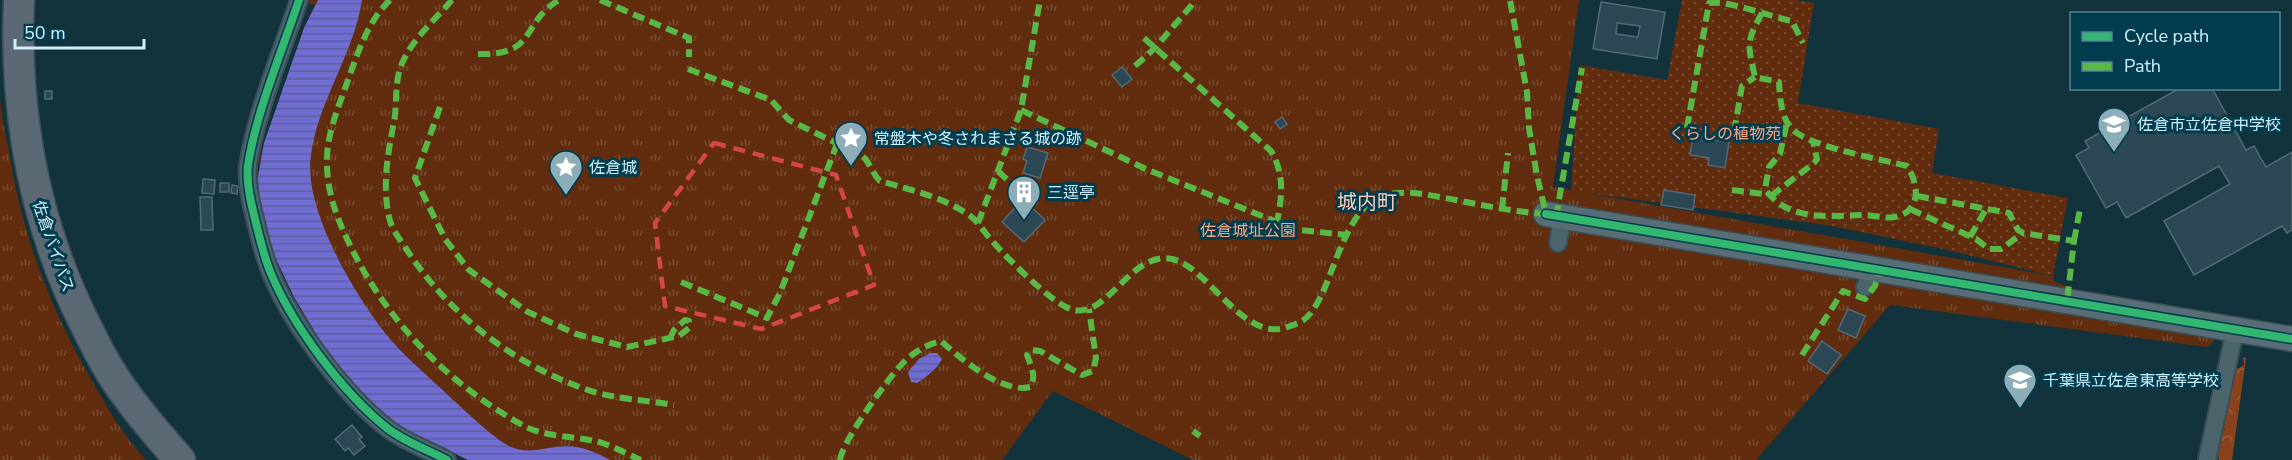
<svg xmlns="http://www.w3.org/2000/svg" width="2292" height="460" font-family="'Nunito Sans','Noto Sans JP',sans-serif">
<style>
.grass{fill:url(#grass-tufts)}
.forest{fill:url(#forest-crowns)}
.garden{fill:url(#garden-dots)}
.water{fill:url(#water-rules)}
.building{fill:#2d4855;stroke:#536a76;stroke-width:1.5;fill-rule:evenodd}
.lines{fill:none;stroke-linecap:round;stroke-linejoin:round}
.street-casing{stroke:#394e56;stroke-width:20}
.secondary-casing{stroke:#394e56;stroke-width:27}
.highway-casing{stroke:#394e56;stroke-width:33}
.street{stroke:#4c656d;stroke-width:16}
.secondary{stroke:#596d76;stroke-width:24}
.highway{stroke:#5a6973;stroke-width:30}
.quiet{stroke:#58b947;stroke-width:6;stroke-dasharray:12 6;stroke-linecap:butt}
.cycleway-casing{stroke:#003c4d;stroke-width:11}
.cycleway{stroke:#33b770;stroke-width:8}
.marked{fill:none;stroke:#d54648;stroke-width:4.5;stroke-dasharray:12 8;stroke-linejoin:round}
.labels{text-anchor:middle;stroke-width:6;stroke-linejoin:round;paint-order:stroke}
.poi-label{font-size:16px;fill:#cff0fd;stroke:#003c4d;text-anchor:start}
.park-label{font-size:16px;fill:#fda580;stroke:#003c4d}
.street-label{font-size:16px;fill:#cff0fd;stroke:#003c4d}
.quarter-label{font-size:20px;fill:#fecfbb;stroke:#003c4d}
</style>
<defs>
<pattern id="grass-tufts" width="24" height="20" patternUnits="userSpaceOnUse" patternTransform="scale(1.5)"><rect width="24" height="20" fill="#622d0e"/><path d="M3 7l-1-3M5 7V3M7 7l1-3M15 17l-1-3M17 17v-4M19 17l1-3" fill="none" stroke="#774c32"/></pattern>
<pattern id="forest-crowns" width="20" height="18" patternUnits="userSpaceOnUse" patternTransform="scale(1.5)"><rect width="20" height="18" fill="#8a421c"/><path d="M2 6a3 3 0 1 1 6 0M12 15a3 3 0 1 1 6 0" fill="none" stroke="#995e3e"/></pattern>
<pattern id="garden-dots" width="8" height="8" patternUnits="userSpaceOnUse" patternTransform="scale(1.5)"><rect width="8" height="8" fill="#622d0e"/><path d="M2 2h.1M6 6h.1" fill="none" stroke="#774c32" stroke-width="1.8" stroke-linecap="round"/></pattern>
<pattern id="water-rules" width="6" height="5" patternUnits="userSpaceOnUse" patternTransform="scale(1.5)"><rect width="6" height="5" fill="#726dd3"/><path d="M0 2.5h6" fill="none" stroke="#5d5e9d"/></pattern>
</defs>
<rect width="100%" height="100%" fill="#12323c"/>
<g class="grass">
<path d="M305 0H1579L1553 187 2053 276 2054 281 2093 297 2238 320 2207 347 1890 305 1756 460H1193L1053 391 1002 460H468L401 427 305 317 274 255 261 214 258 177 260 158 304 28 315 5 304 2Z"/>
<path d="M0 98C1 114 5 131 8 147 23 236 47 303 92 381 108 409 124 436 146 460H0Z"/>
</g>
<path class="forest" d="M2243 357 2246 358 2232 460H2219L2217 451 2219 447V433L2226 429H2222L2235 370 2244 365Z"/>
<path class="garden" d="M1682 0H1797L1814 3 1798 103 1939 129 1932 173 2068 198 2053 276 1948 250 1827 225 1571 191 1579 65 1667 80Z"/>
<g class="water">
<path d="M318 0H362C354 54 318 101 311 155 303 208 353 292 385 333 404 357 431 378 453 400 468 413 492 437 509 446 529 456 547 446 567 446 581 446 598 453 610 460H468L401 427 365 398 327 352 294 297 274 255 259 201 258 177 264 143 304 28Z"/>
<path d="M930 353H937L942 359C937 369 926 377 917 383L911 382 908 372 919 359Z"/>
</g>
<g class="building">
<path d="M1601 2 1665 12 1657 59 1593 49ZM1617 23 1640 26 1638 37 1616 34Z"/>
<path d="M1122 67 1132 79 1122 87 1112 75Z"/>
<path d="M2180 88H2212L2246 150 2254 146 2266 167 2292 152V230L2287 233 2282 226 2194 275 2164 221 2230 184 2219 166 2126 218 2117 202 2106 208 2076 155 2089 148 2085 141Z"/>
<rect x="45" y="91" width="7" height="8"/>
<path d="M1282 117 1287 124 1280 129 1275 122Z"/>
<path d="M1693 136 1729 142 1725 168 1708 165 1709 158 1690 155Z"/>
<path d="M1027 147 1048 153 1040 178 1023 173 1027 161 1023 159Z"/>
<path d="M203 179 215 180 214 194 202 193Z"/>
<rect x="220" y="183" width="9" height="9"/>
<path d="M232 185 238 186 237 194 231 193Z"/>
<path d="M1664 190 1695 195 1693 210 1661 205Z"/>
<path d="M200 197H212L213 230H201Z"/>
<path d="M1023 199 1045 220 1024 242 1002 222Z"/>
<path d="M1848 309 1865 316 1856 338 1838 330Z"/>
<path d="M1822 341 1841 355 1827 374 1808 361Z"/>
<path d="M352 425 362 437 359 439 365 446 354 455 348 448 345 451 335 439Z"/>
</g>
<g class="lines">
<g class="street-casing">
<g id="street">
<path d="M299 0C282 51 256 113 248 165 246 183 251 203 255 219 260 239 264 258 272 276 294 327 343 393 387 428 403 441 428 450 447 460"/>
<path d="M1558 243 1562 218"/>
<path d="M1865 287 1873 268"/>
<path d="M2207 460 2235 330"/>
</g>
</g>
<g class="secondary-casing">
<path id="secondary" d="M1546 214 2292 339"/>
</g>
<g class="highway-casing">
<path id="highway" d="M19 0C14 116 35 227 88 330 95 344 102 358 110 371 129 402 155 432 180 460"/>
</g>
<use href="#street" class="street"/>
<use href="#secondary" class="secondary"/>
<use href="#highway" class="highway"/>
<g class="quiet">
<path d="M390 0C368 21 358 52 348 80 339 106 326 135 327 163 327 191 336 216 348 241 385 320 448 384 524 426 545 437 572 436 595 441 610 444 626 454 641 460"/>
<path d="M452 0C433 22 403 47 398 77 395 94 397 111 393 127 387 158 382 190 390 221 394 233 404 245 411 256 453 317 514 364 585 389 613 399 644 400 674 405"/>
<path d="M600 0 689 38V57"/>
<path d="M1762 13C1745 44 1748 44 1755 77L1779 82C1780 98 1781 119 1793 130 1811 147 1880 159 1907 166 1918 182 1922 208 1899 216 1888 220 1875 215 1863 215 1829 216 1788 222 1765 189L1769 167 1780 154 1787 122"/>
<path d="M1144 38 1271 151C1285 175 1282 197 1277 222"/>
<path d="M478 54C538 56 520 23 559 0"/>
<path d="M1135 66 1155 48 1196 0"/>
<path d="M688 69 771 100 789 120 861 155C870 161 872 174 880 181 911 190 943 197 969 215 979 222 985 234 993 242 1009 260 1048 299 1068 308 1106 325 1129 250 1172 259 1208 267 1242 340 1285 328 1290 326 1297 324 1302 321 1312 315 1318 302 1323 292 1336 263 1351 204 1384 195 1407 189 1433 196 1456 200 1486 206 1516 212 1546 214L1537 176 1529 128 1527 92 1510 0"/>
<path d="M440 107 415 178 445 239 469 270 528 312 576 334 627 347 679 336 689 328V321L685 320 674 330 671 336"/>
<path d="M1021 110 1148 170 1277 222 1300 230 1347 235"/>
<path d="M1687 128 1709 3C1729 0 1771 17 1792 21L1803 43"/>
<path d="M1734 132 1742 86 1755 77"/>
<path d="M998 171 1018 190"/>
<path d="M1732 190 1764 194 1768 193"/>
<path d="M1771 196 1814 163 1817 159 1813 141"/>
<path d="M1917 196 2009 213 2018 230 2023 233 2074 241 2067 302"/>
<path d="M1502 209 1508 153"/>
<path d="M1910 209 1976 239 1989 249H2001L2023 233"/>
<path d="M1556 217 1582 68"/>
<path d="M978 223 1021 110 1040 0"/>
<path d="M1970 237 1986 209"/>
<path d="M2074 241 2080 209"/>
<path d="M681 282 767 318 780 293 837 144"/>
<path d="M1802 355 1843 291 1865 299 1875 286 1880 269"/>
<path d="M1193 431 1200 436"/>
<path d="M840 460C842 442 887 380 901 365 912 353 925 345 941 341 960 358 1002 394 1030 387 1037 377 1031 366 1027 355L1031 350 1040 351 1082 375 1093 371 1096 358 1089 309"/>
</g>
<g class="cycleway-casing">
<g id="cycleway">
<path d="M299 0C282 51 256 113 248 165 246 183 251 203 255 219 260 239 264 258 272 276 294 327 343 393 387 428 403 441 428 450 447 460"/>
<path d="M1546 214 2292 339"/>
</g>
</g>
<use href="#cycleway" class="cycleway"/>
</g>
<path class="marked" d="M714 143 836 175 874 285 761 329 665 306 655 223Z"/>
<defs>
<g id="school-pin" transform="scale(1.725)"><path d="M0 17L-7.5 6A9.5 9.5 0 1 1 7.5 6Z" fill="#8daeb9" stroke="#003c4d"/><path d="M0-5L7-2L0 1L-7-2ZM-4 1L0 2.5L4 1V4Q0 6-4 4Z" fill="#fff"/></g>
<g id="sight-pin" transform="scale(1.725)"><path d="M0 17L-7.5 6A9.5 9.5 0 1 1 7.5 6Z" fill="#8daeb9" stroke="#003c4d"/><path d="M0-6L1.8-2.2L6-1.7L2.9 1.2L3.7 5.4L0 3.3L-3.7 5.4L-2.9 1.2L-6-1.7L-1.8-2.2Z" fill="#fff"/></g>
<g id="building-pin" transform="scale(1.725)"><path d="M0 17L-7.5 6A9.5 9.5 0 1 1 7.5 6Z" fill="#8daeb9" stroke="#003c4d"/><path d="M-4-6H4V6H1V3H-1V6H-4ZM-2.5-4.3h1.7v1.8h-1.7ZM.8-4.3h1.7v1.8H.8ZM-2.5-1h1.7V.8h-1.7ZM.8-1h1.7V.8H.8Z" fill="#fff"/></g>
</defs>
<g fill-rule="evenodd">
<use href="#school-pin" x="2114" y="124"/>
<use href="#sight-pin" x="851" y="138"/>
<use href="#sight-pin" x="566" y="167"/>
<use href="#building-pin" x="1024" y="192"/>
<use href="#school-pin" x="2020" y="380"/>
</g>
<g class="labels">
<g class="poi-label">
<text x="2137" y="130">佐倉市立佐倉中学校</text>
<text x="874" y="144">常盤木や冬されまさる城の跡</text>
<text x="589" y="173">佐倉城</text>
<text x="1047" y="198">三逕亭</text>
<text x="2043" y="386">千葉県立佐倉東高等学校</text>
</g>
<g class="park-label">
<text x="1725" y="139">くらしの植物苑</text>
<text x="1248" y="236">佐倉城址公園</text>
</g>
<g class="street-label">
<text transform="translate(54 246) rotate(71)" y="6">佐倉バイパス</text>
</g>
<g class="quarter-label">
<text x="1367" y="209">城内町</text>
</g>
</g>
<rect x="2070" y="12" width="210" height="78" fill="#003c4d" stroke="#538493" stroke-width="1.5"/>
<rect x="2082" y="32" width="30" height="9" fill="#33b770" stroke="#538493" stroke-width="1.5"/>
<text x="2124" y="42" font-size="18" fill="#cff0fd">Cycle path</text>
<rect x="2082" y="62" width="30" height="9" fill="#58b947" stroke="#538493" stroke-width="1.5"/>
<text x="2124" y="72" font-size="18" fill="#cff0fd">Path</text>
<path d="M15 39v9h129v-9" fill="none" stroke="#cff0fd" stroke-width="3"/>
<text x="24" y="39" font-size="18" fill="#cff0fd" stroke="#003c4d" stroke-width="4.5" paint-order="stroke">50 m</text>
</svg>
